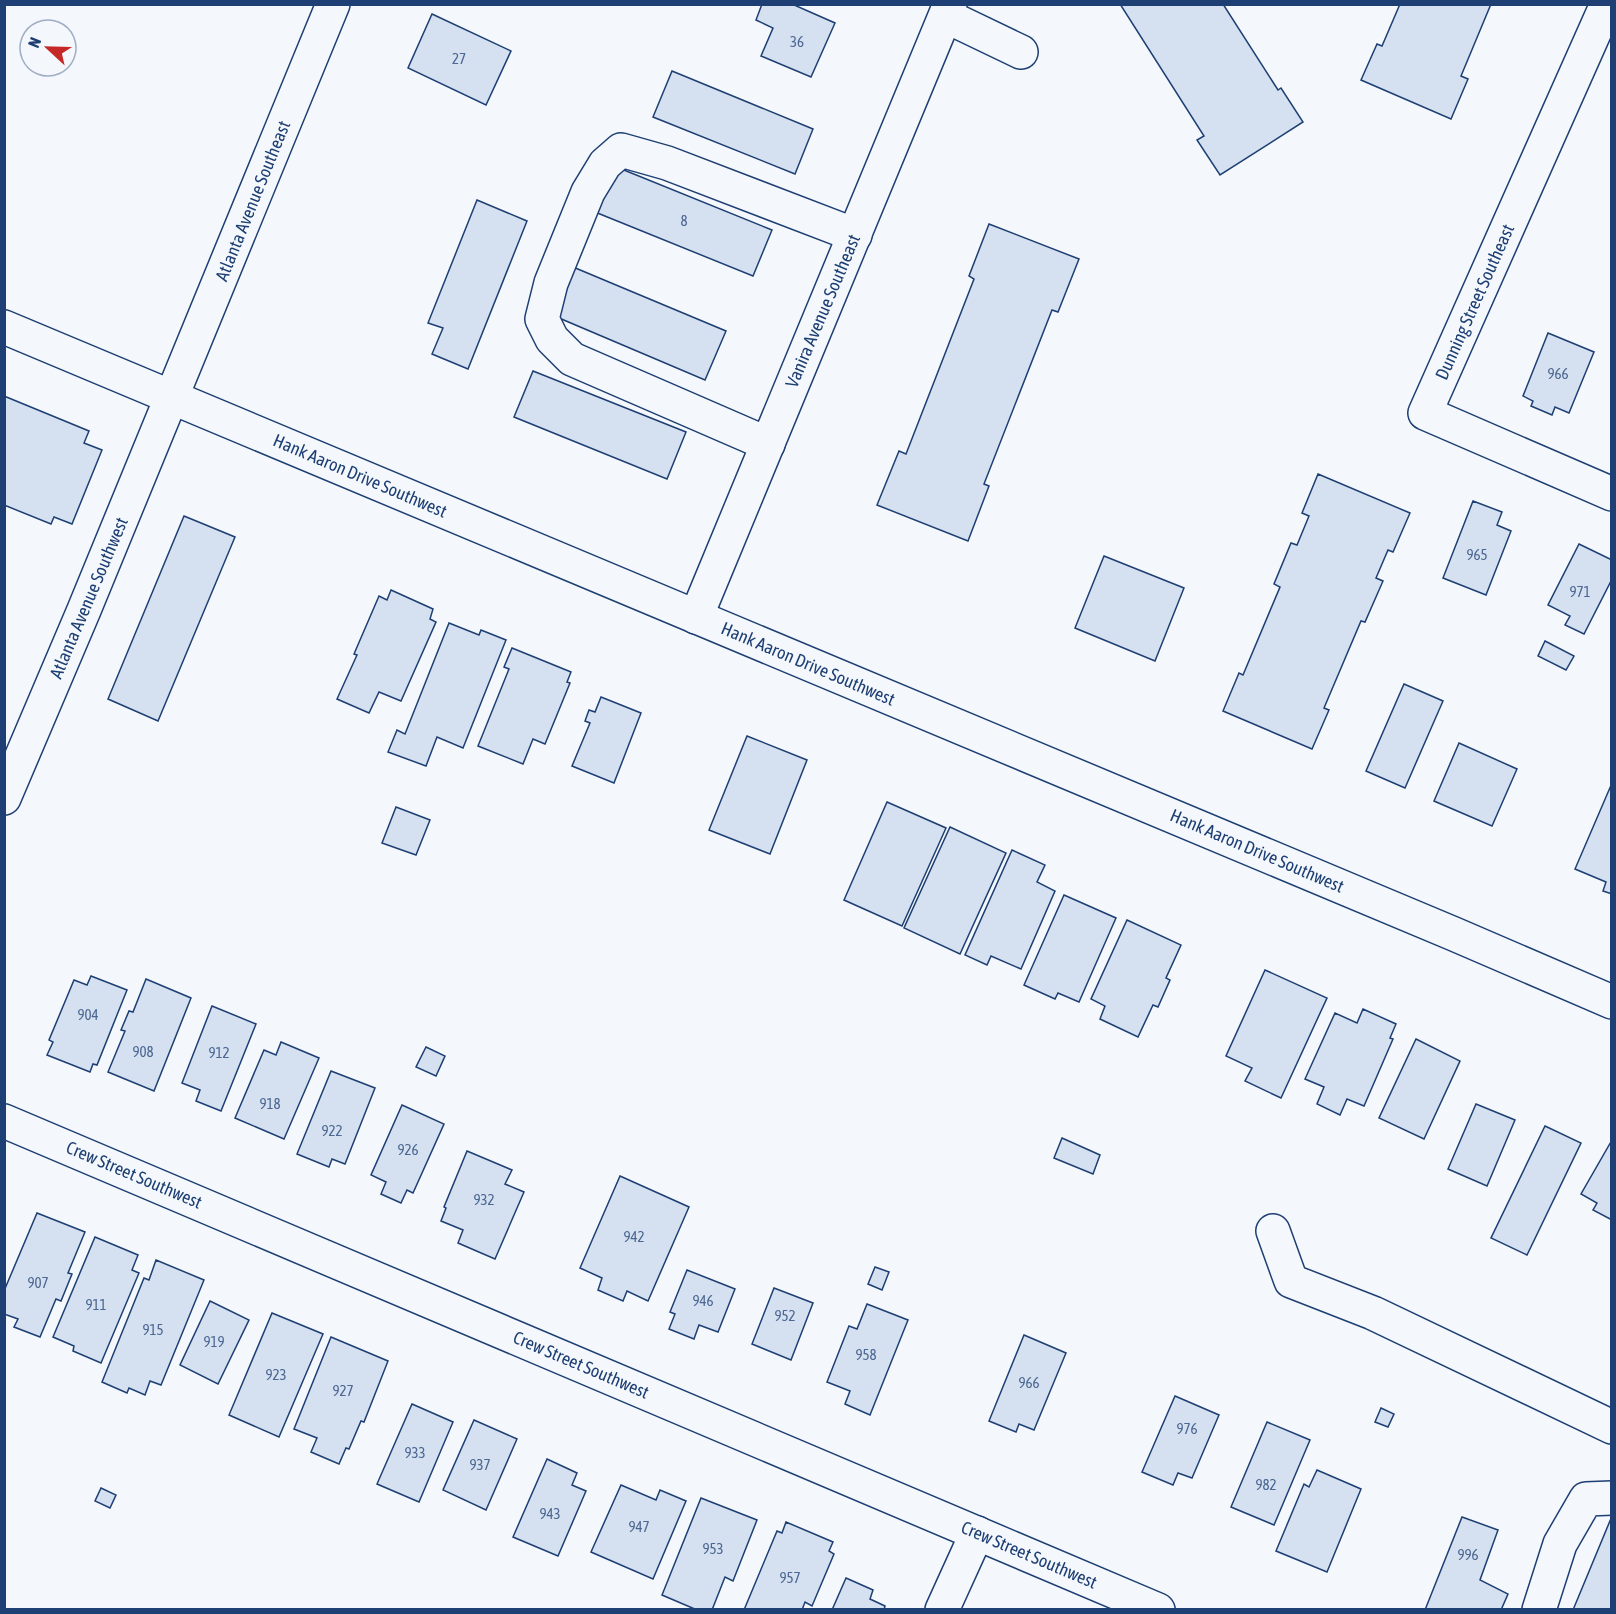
<svg xmlns="http://www.w3.org/2000/svg" width="1616" height="1614" font-family="'Asap Condensed',sans-serif">
<style>
.building{fill:#d5e0f0;stroke:#1d3f73;stroke-width:1.5}
.lines{fill:none;stroke-linecap:round;stroke-linejoin:round}
.minor-casing{stroke:#1d3f73;stroke-width:36}
.major-casing{stroke:#1d3f73;stroke-width:36}
.minor{stroke:#f4f7fb;stroke-width:33}
.major{stroke:#f4f7fb;stroke-width:33}
.labels{text-anchor:middle;stroke-width:4.5;stroke-linejoin:round;paint-order:stroke}
.number-label{font-size:15px;fill:#4b6792}
.street-label{font-size:18px;fill:#1d3f73;stroke:#f4f7fb}
</style>
<rect width="100%" height="100%" fill="#f4f7fb"/>
<g class="building">
<path d="M762 4H792L835 23 811 77 761 56 773 28 756 20Z"/>
<path d="M1120 4H1223L1278 90 1281 88 1303 122 1220 175 1197 140 1204 136Z"/>
<path d="M1400 4H1491L1461 76 1468 79 1451 119 1361 80 1377 44 1382 46Z"/>
<path d="M432 14 511 51 486 105 408 68Z"/>
<path d="M672 71 813 129 795 174 653 117Z"/>
<path d="M614 166 772 230 753 276 595 212Z"/>
<path d="M477 200 527 221 468 369 432 354 443 328 428 323Z"/>
<path d="M989 224 1079 259 1058 312 1052 310 984 484 989 486 968 541 877 505 899 451 906 454 974 279 969 276Z"/>
<path d="M573 267 726 331 705 380 552 315Z"/>
<path d="M1548 333 1594 352 1569 413 1555 407 1552 415 1531 406 1533 401 1523 396Z"/>
<path d="M533 371 686 432 667 479 514 417Z"/>
<path d="M4 396 89 431 84 443 102 450 72 524 54 517 51 524 4 505Z"/>
<path d="M1318 474 1410 513 1393 552 1388 550 1376 578 1383 581 1365 622 1361 621 1324 708 1329 710 1312 749 1223 711 1239 673 1243 675 1280 587 1274 584 1291 543 1297 545 1309 516 1302 513Z"/>
<path d="M1473 501 1502 512 1497 525 1511 531 1486 595 1443 578Z"/>
<path d="M184 516 235 537 158 721 108 699Z"/>
<path d="M1579 544 1612 560V579L1584 634 1565 625 1570 616 1548 605Z"/>
<path d="M1104 556 1184 588 1155 661 1075 628Z"/>
<path d="M391 590 433 609 430 619 436 622 401 701 379 692 369 713 337 699 357 655 354 654 379 596 387 600Z"/>
<path d="M449 623 479 635 481 630 506 640 463 748 437 737 426 766 388 752 397 730 405 734Z"/>
<path d="M1545 641 1574 656 1566 670 1538 656Z"/>
<path d="M512 648 571 672 567 682 570 683 545 744 533 739 523 764 478 746 509 669 504 667Z"/>
<path d="M1404 684 1443 701 1405 788 1366 771Z"/>
<path d="M601 697 641 713 614 783 572 766 590 723 585 721 589 710 595 712Z"/>
<path d="M747 736 807 760 770 854 709 830Z"/>
<path d="M1459 743 1517 769 1492 826 1434 801Z"/>
<path d="M1612 783V894L1603 891 1606 882 1575 869Z"/>
<path d="M887 802 946 828 902 926 844 900Z"/>
<path d="M396 807 430 820 416 855 382 843Z"/>
<path d="M950 827 1006 853 960 954 904 928Z"/>
<path d="M1012 850 1045 865 1037 882 1055 891 1021 969 991 956 987 965 965 955Z"/>
<path d="M1064 895 1116 918 1079 1002 1058 993 1055 999 1024 985Z"/>
<path d="M1127 920 1181 945 1166 978 1170 980 1158 1007 1153 1005 1138 1037 1100 1019 1105 1006 1091 999Z"/>
<path d="M1265 970 1327 998 1281 1098 1245 1081 1252 1068 1226 1056Z"/>
<path d="M91 976 127 990 97 1065 93 1064 90 1072 47 1055 53 1042 49 1040 74 980 87 985Z"/>
<path d="M146 979 191 998 154 1091 108 1072 125 1031 121 1030 129 1011 133 1012Z"/>
<path d="M212 1006 256 1024 221 1111 196 1101 200 1090 182 1083Z"/>
<path d="M1363 1009 1396 1024 1390 1038 1393 1039 1364 1106 1347 1099 1340 1115 1317 1104 1324 1087 1305 1079 1335 1013 1357 1023Z"/>
<path d="M1416 1039 1460 1061 1424 1139 1379 1118Z"/>
<path d="M281 1042 319 1058 284 1139 235 1118 264 1050 276 1055Z"/>
<path d="M426 1047 445 1056 436 1076 416 1067Z"/>
<path d="M331 1071 375 1088 345 1164 332 1159 329 1167 297 1154Z"/>
<path d="M1476 1104 1515 1120 1487 1186 1448 1169Z"/>
<path d="M402 1105 444 1124 413 1193 407 1190 401 1203 381 1194 386 1182 371 1175Z"/>
<path d="M1545 1126 1581 1143 1527 1255 1491 1238Z"/>
<path d="M1062 1138 1100 1155 1093 1174 1054 1158Z"/>
<path d="M1612 1140V1220L1593 1210 1597 1203 1581 1194Z"/>
<path d="M467 1151 512 1170 505 1184 524 1192 495 1259 458 1243 463 1230 441 1221 446 1208 444 1207Z"/>
<path d="M620 1176 689 1207 648 1301 627 1291 623 1301 598 1290 602 1278 580 1268Z"/>
<path d="M37 1213 85 1232 68 1273 72 1274 61 1301 56 1299 40 1337 14 1327 18 1319 4 1314V1291Z"/>
<path d="M95 1237 138 1255 132 1270 139 1273 101 1363 73 1351 74 1346 53 1337Z"/>
<path d="M156 1260 204 1280 161 1385 150 1381 145 1395 129 1388 127 1393 102 1382 144 1278 149 1280Z"/>
<path d="M875 1267 889 1272 882 1290 868 1284Z"/>
<path d="M687 1270 735 1289 718 1332 699 1325 694 1339 669 1329 675 1314 670 1312Z"/>
<path d="M774 1288 813 1303 791 1360 752 1344Z"/>
<path d="M210 1301 249 1320 218 1384 180 1365Z"/>
<path d="M867 1304 908 1320 870 1415 845 1404 850 1391 827 1382 849 1326 857 1329Z"/>
<path d="M272 1313 323 1334 279 1437 229 1415Z"/>
<path d="M1024 1335 1066 1353 1034 1430 1019 1424 1016 1432 989 1421Z"/>
<path d="M331 1337 388 1361 364 1422 361 1421 349 1449 346 1448 339 1464 311 1452 317 1438 294 1429Z"/>
<path d="M1175 1396 1219 1415 1192 1478 1178 1473 1173 1485 1142 1472Z"/>
<path d="M412 1404 453 1422 419 1502 377 1484Z"/>
<path d="M1381 1408 1394 1414 1388 1427 1375 1422Z"/>
<path d="M474 1420 517 1439 486 1510 443 1490Z"/>
<path d="M1267 1422 1310 1440 1274 1525 1231 1507Z"/>
<path d="M547 1459 577 1473 572 1485 586 1491 558 1556 513 1537Z"/>
<path d="M1317 1470 1361 1489 1327 1572 1276 1551 1304 1484 1309 1487Z"/>
<path d="M621 1485 656 1500 660 1490 686 1501 653 1579 591 1552Z"/>
<path d="M101 1488 116 1495 110 1508 95 1501Z"/>
<path d="M701 1498 757 1520 733 1581 725 1577 712 1610H697L662 1595Z"/>
<path d="M1612 1516V1610H1573Z"/>
<path d="M1462 1517 1498 1530 1480 1580 1508 1594 1501 1610H1425Z"/>
<path d="M786 1522 833 1542 829 1551 834 1554 812 1606 805 1602 802 1610H744L777 1531 782 1533Z"/>
<path d="M846 1578 873 1590 870 1599 885 1606 884 1610H832Z"/>
</g>
<g class="lines">
<g class="minor-casing">
<g id="minor">
<path d="M1607 4 1425 413 1612 494"/>
<path d="M946 16 1021 52"/>
<path d="M768 444 572 359 552 339 542 319 551 283 588 192 605 164 621 150 667 163 855 235"/>
<path d="M696 617 950 4"/>
<path d="M4 798 84 610 333 4"/>
<path d="M4 1121 1158 1610"/>
<path d="M1273 1231 1291 1281 1373 1313 1612 1427"/>
<path d="M942 1610 977 1533"/>
<path d="M1539 1610 1560 1544 1586 1499 1612 1498"/>
</g>
</g>
<g class="major-casing">
<path id="major" d="M4 327 1454 934 1612 1002"/>
</g>
<use href="#minor" class="minor"/>
<use href="#major" class="major"/>
</g>
<g class="labels">
<g class="number-label">
<text x="797" y="47">36</text>
<text x="459" y="64">27</text>
<text x="684" y="226">8</text>
<text x="1558" y="379">966</text>
<text x="1477" y="560">965</text>
<text x="1580" y="597">971</text>
<text x="88" y="1020">904</text>
<text x="143" y="1057">908</text>
<text x="219" y="1058">912</text>
<text x="270" y="1109">918</text>
<text x="332" y="1136">922</text>
<text x="408" y="1155">926</text>
<text x="484" y="1205">932</text>
<text x="634" y="1242">942</text>
<text x="38" y="1288">907</text>
<text x="703" y="1306">946</text>
<text x="96" y="1310">911</text>
<text x="785" y="1321">952</text>
<text x="153" y="1335">915</text>
<text x="214" y="1347">919</text>
<text x="866" y="1360">958</text>
<text x="276" y="1380">923</text>
<text x="1029" y="1388">966</text>
<text x="343" y="1396">927</text>
<text x="1187" y="1434">976</text>
<text x="415" y="1458">933</text>
<text x="480" y="1470">937</text>
<text x="1266" y="1490">982</text>
<text x="550" y="1519">943</text>
<text x="639" y="1532">947</text>
<text x="713" y="1554">953</text>
<text x="1468" y="1560">996</text>
<text x="790" y="1583">957</text>
</g>
<g class="street-label">
<text transform="translate(253 201) rotate(-68)" y="6">Atlanta Avenue Southeast</text>
<text transform="translate(1475 302) rotate(-66)" y="6">Dunning Street Southeast</text>
<text transform="translate(823 311) rotate(-67)" y="6">Vanira Avenue Southeast</text>
<text transform="translate(360 476) rotate(23)" y="6">Hank Aaron Drive Southwest</text>
<text transform="translate(89 598) rotate(-67)" y="6">Atlanta Avenue Southwest</text>
<text transform="translate(808 664) rotate(23)" y="6">Hank Aaron Drive Southwest</text>
<text transform="translate(1257 851) rotate(23)" y="6">Hank Aaron Drive Southwest</text>
<text transform="translate(134 1175) rotate(23)" y="6">Crew Street Southwest</text>
<text transform="translate(581 1365) rotate(23)" y="6">Crew Street Southwest</text>
<text transform="translate(1029 1555) rotate(23)" y="6">Crew Street Southwest</text>
</g>
</g>
<rect width="1616" height="1614" fill="none" stroke="#1d3f73" stroke-width="12"/>
<g transform="translate(48 48) rotate(292)"><circle r="28" fill="#f4f7fb" stroke="#9eadc5" stroke-width="1.5"/>
<path d="M0-4.5L10 22L0 15L-10 22Z" fill="#c62828"/>
<text y="-9" font-size="16" font-weight="bold" text-anchor="middle" fill="#1d3f73">N</text>
</g>
</svg>
